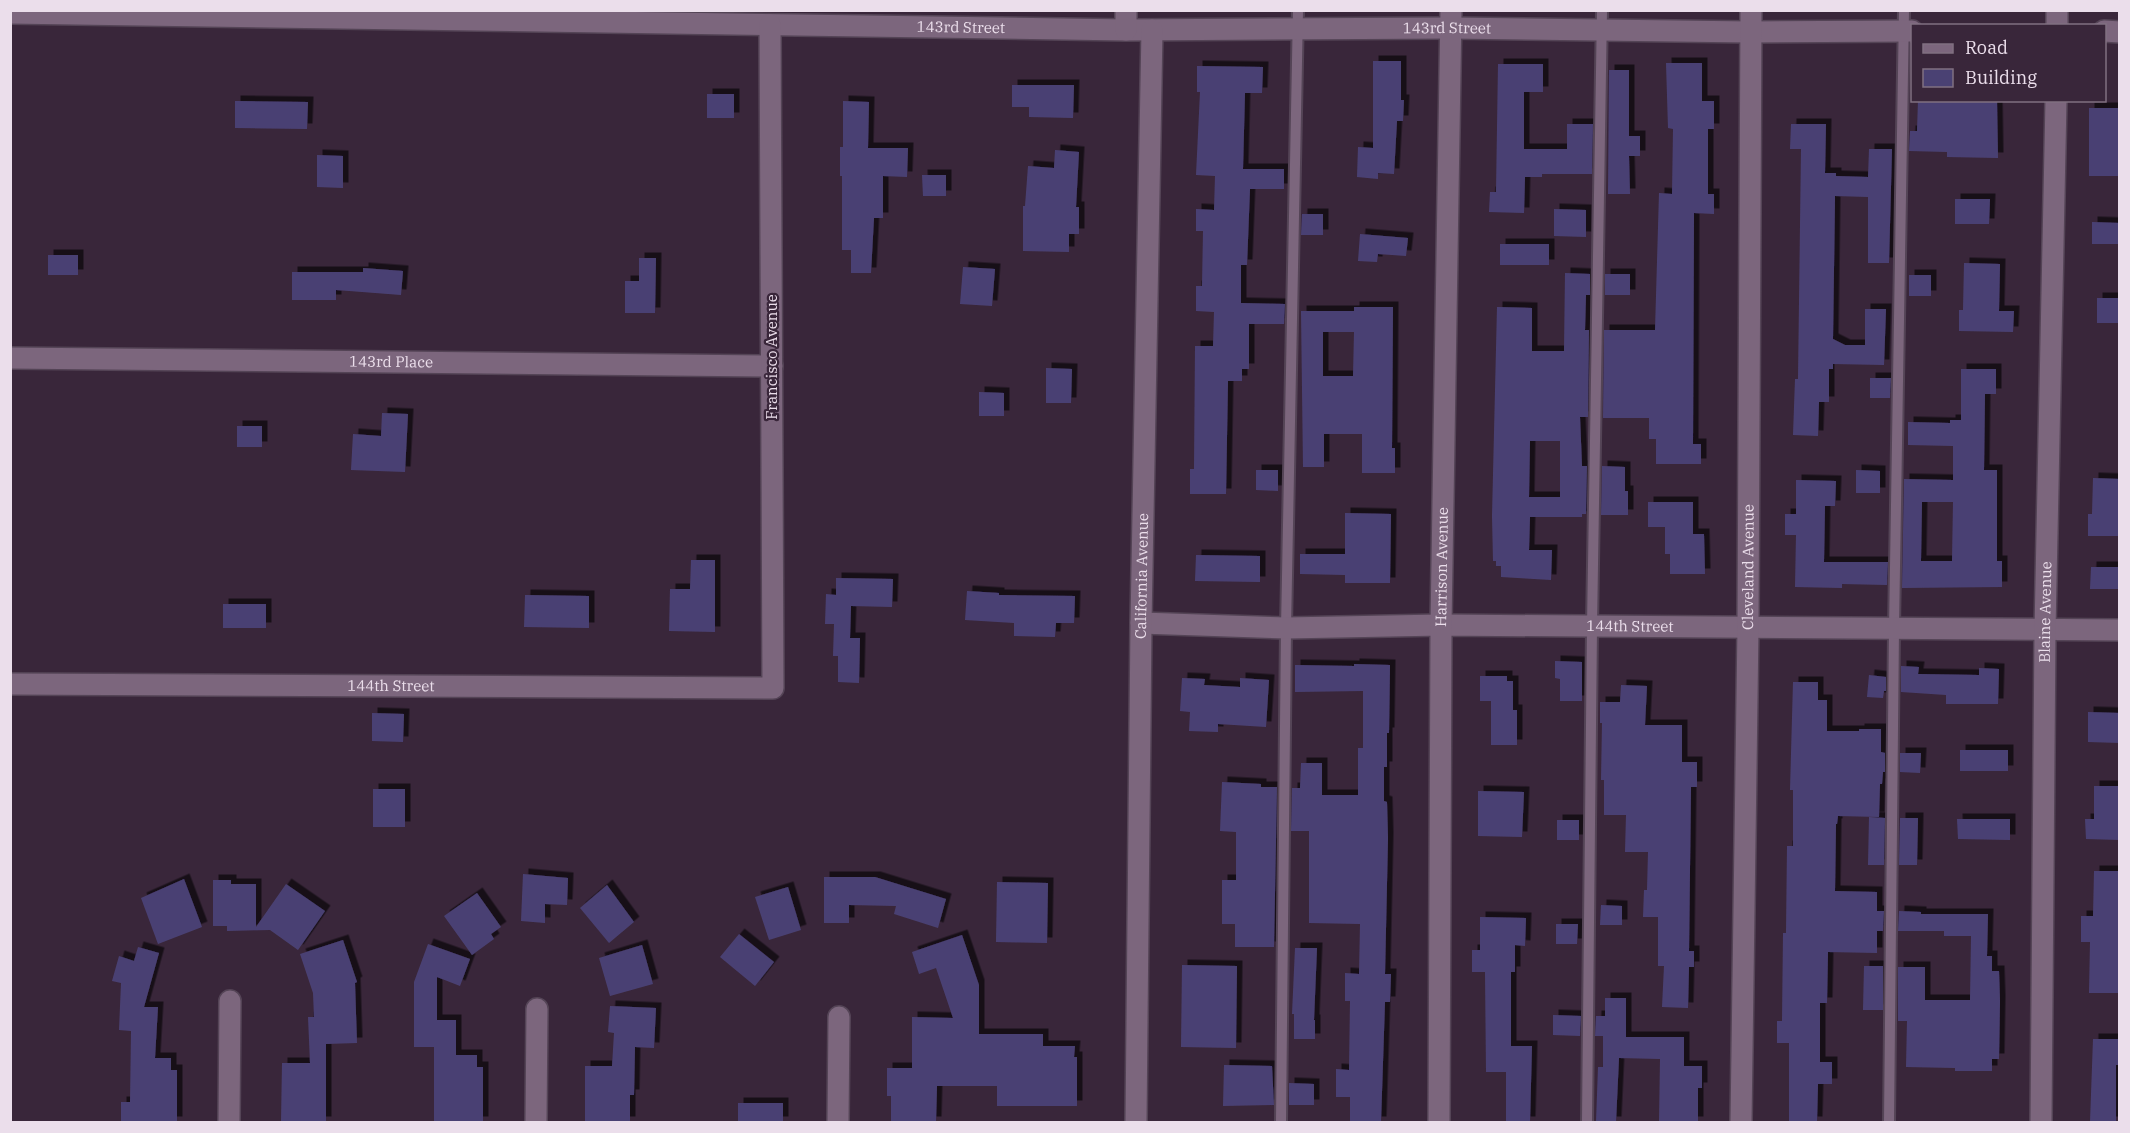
<svg xmlns="http://www.w3.org/2000/svg" width="2130" height="1133" font-family="'IBM Plex Serif',serif">
<style>
.building{fill:#4a4173;fill-rule:evenodd;filter:url(#shadow)}
.lines{fill:none;stroke-linecap:round;stroke-linejoin:round}
.service-casing{stroke:#544456;stroke-width:14}
.minor-casing{stroke:#544456;stroke-width:24}
.service{stroke:#7c667d;stroke-width:10}
.minor{stroke:#7c667d;stroke-width:21}
.labels{text-anchor:middle;stroke-width:4.5;stroke-linejoin:round;paint-order:stroke}
.street-label{font-size:15px;fill:#ebdeeb;stroke:#39263a}
</style>
<defs>
<filter id="shadow"><feDropShadow dx="5.5" dy="-5.5" stdDeviation="0" flood-color="#0009"/></filter>
</defs>
<rect width="100%" height="100%" fill="#39263a"/>
<g class="building">
<path d="M1373 61H1401V100H1404L1403 121H1397L1394 174 1378 173V179L1357 177 1358 147 1373 148Z"/>
<path d="M1666 63H1702V101H1714V129H1708V194H1714V214L1694 213 1693 444H1701V464H1656V439H1649V418H1603L1604 330H1655L1659 193 1672 194 1673 129 1668 128Z"/>
<path d="M1498 64H1543V92H1524V149H1567V124H1593L1592 174H1542V177H1525L1524 213 1489 212 1490 192H1496Z"/>
<path d="M1197 66 1263 67 1262 93H1245L1243 169H1284V189H1250L1247 265H1241V303L1285 304 1284 324H1249V369H1242V381H1228L1226 494H1190V469H1194L1195 346H1213L1214 312 1196 311V286H1202L1203 231H1196V209L1214 210 1215 176 1196 175 1200 92H1197Z"/>
<path d="M1609 70H1629V136H1640V156H1629L1630 194H1608Z"/>
<path d="M1012 85H1074L1073 118 1029 117V107H1012Z"/>
<rect x="707" y="94" width="27" height="24"/>
<path d="M1918 100H1997L1998 158 1947 157V152L1909 151 1910 131H1917Z"/>
<path d="M235 101 308 102 307 129 235 128Z"/>
<path d="M843 101 869 102 868 148H908L907 177 883 176V218H874L871 273H851V250H842V176H840V147H843Z"/>
<rect x="2089" y="108" width="31" height="68"/>
<path d="M1791 124H1826L1825 173H1836V176L1868 177 1869 149H1892L1889 263H1868V197L1835 196V199L1833 339 1845 345H1865V309H1886L1884 365 1833 364V369H1829V402H1819L1818 436 1793 435 1795 379H1798L1801 149H1790Z"/>
<path d="M1055 150 1079 152 1076 207H1079V234H1069V252L1023 251V206H1025L1028 166 1054 168Z"/>
<path d="M317 155 343 156V188L317 187Z"/>
<path d="M922 175H946V196H923Z"/>
<path d="M1955 199H1990L1989 224H1955Z"/>
<path d="M1554 209 1586 210V237L1554 236Z"/>
<path d="M1302 214H1323V235H1301Z"/>
<path d="M2092 222 2120 223V244H2092Z"/>
<path d="M1360 234 1408 238 1406 256 1378 254 1377 262 1358 261Z"/>
<rect x="1500" y="244" width="49" height="21"/>
<rect x="48" y="255" width="30" height="20"/>
<path d="M639 258H656L655 313H625V281H639Z"/>
<path d="M1964 263 2000 264 1999 311H2014L2013 332 1959 331V310H1963Z"/>
<path d="M963 267 995 269 992 306 960 304Z"/>
<path d="M363 268 403 271 401 295 336 290V300H292V272H363Z"/>
<path d="M1565 273 1590 274V295H1586L1585 330H1589L1588 417H1580L1582 466H1587L1586 514H1582V517H1530L1529 550H1552L1551 580 1501 577V566H1496V561H1493L1492 516 1497 307 1532 308V351H1564ZM1530 441H1560V497H1529Z"/>
<rect x="1605" y="274" width="25" height="21"/>
<rect x="1909" y="275" width="22" height="21"/>
<rect x="2097" y="298" width="23" height="25"/>
<path d="M1354 307H1393L1392 448H1395V473H1362V434H1324V467H1303L1301 311H1354ZM1323 332H1354L1353 376H1323Z"/>
<path d="M1046 368 1072 369 1071 403H1046Z"/>
<path d="M1961 369H1996V394H1985L1984 470H1997V561H2002V587L1902 588 1904 479 1953 480V446L1908 445V422L1950 423V420H1961ZM1922 502H1953L1952 561H1921Z"/>
<path d="M1870 378H1891L1890 398H1870Z"/>
<path d="M979 392 1004 393V416H979Z"/>
<path d="M382 413 408 414 405 472 351 470 353 434 381 436Z"/>
<rect x="237" y="426" width="25" height="21"/>
<path d="M1602 466 1625 467V491H1628V515H1601Z"/>
<path d="M1256 470H1278V491L1256 490Z"/>
<path d="M1856 470 1880 471V493H1856Z"/>
<path d="M2093 478 2120 479V536H2088V514H2092Z"/>
<path d="M1796 480 1836 481 1835 506H1825L1824 562H1888L1887 585 1842 584V588L1795 587 1796 535H1785V514H1796Z"/>
<path d="M1648 502H1693V534H1704L1705 574H1670V554H1665V527H1648Z"/>
<path d="M1345 513 1391 514 1390 583H1345V575L1300 574V554H1345Z"/>
<path d="M1196 555 1260 556V582L1195 581Z"/>
<path d="M691 560H715V632L669 631 670 589H690Z"/>
<path d="M2091 567H2120V589H2090Z"/>
<path d="M836 578 893 579 892 607 851 606 850 638H860L859 683 838 682V656H833L834 624H825L826 594 836 595Z"/>
<path d="M967 591 999 593V595L1075 596 1074 623H1056L1055 637 1014 636V623L965 620Z"/>
<path d="M525 595 589 596V628L524 627Z"/>
<rect x="223" y="604" width="43" height="24"/>
<path d="M1555 661 1582 662V701H1560V679L1555 678Z"/>
<path d="M1354 664 1390 665 1389 733H1387V767H1384V801L1387 802 1388 838 1385 974H1391L1390 1002H1385L1381 1122H1350V1097H1336V1069L1349 1070 1350 1001H1345V973L1359 974 1360 924 1309 923V831H1291L1292 788H1300L1301 763H1322V795H1358V748H1363V691L1295 692V665L1354 666Z"/>
<path d="M1901 666 1919 667 1918 674 1979 675V668L1999 669 1998 704H1946V695L1901 692Z"/>
<path d="M1869 675 1886 677V691H1884L1883 698 1867 697Z"/>
<path d="M1480 676H1507V681H1513V710H1517V745H1491V701H1480Z"/>
<path d="M1182 678 1205 679 1204 685 1240 687V678L1269 680 1266 727 1218 724V732L1189 731 1190 712 1180 711Z"/>
<path d="M1793 682H1818V700H1827V731H1859V729H1881V752L1885 753V772H1883L1882 784H1880L1879 817 1838 816 1837 824H1836L1835 891 1877 892V911H1884L1883 931H1877V953L1828 952 1827 1003H1820V1062H1832V1084H1818L1817 1122H1789V1043H1777V1021H1782L1783 933H1786L1787 846H1793V790H1790Z"/>
<path d="M1621 685 1647 686 1645 725H1682V762H1697V787H1691L1689 951H1694V967H1689L1688 1008 1662 1007 1664 966H1658V917H1643L1644 890H1647L1648 852H1625L1626 815H1604V780H1601L1602 723H1600V702H1620Z"/>
<path d="M2088 712 2120 713V743L2088 742Z"/>
<path d="M372 713 404 714 403 742 372 741Z"/>
<rect x="1960" y="750" width="48" height="21"/>
<path d="M1900 753H1921L1920 773 1900 772Z"/>
<path d="M1222 782 1261 784V787H1277L1274 947H1235V924H1222V880H1236V832L1220 831Z"/>
<path d="M2094 786H2120V840L2086 839 2085 819H2094Z"/>
<rect x="373" y="789" width="32" height="38"/>
<path d="M1478 791 1524 792 1522 837 1478 836Z"/>
<path d="M1869 817 1885 818 1884 865H1868Z"/>
<path d="M1900 818H1918L1917 865H1899Z"/>
<path d="M1957 819H2010V840L1958 839Z"/>
<rect x="1557" y="820" width="22" height="20"/>
<path d="M2094 871H2120V993H2089L2090 942H2081V916H2093Z"/>
<path d="M523 874 568 878 567 905 545 904V923L521 921Z"/>
<path d="M824 877H875L946 899 938 928 894 914 896 906 849 905V923H824Z"/>
<path d="M184 879 202 927 158 944 141 898Z"/>
<path d="M213 880H231V884H256V927L286 884 325 911 298 950 270 930 227 931V926H213Z"/>
<path d="M997 882 1048 883 1047 943 996 942Z"/>
<path d="M607 885 634 922 609 943 580 908Z"/>
<path d="M788 887 801 930 769 940 755 897Z"/>
<path d="M477 893 501 927 491 934 494 939 472 955 444 916Z"/>
<path d="M1601 905 1622 906V925H1600Z"/>
<path d="M1899 911 1921 912V914H1988L1987 956H1992V971H1999L2000 1001 1999 1059H1992V1071H1955V1068L1906 1067 1907 1021H1898V967H1925V1000H1970L1971 936H1944V931H1898Z"/>
<path d="M1480 917 1526 918 1525 946 1515 945V972H1511V1046H1532L1530 1122H1506V1072H1486L1485 972H1472V950H1480Z"/>
<path d="M1556 924H1578L1577 944H1556Z"/>
<path d="M739 934 774 962 755 986 720 957Z"/>
<path d="M962 935 979 985V1034H1043V1046H1075L1074 1057H1077V1106H997V1086H937L936 1122H891V1096H887V1068H912V1017L953 1018 936 968 919 974 912 952Z"/>
<path d="M343 940 357 982 355 983 357 1043 326 1044V1122H281L282 1063H310L308 1017H314L313 993 300 954Z"/>
<path d="M428 944 470 959 460 986 437 977V1020H456V1055H477V1067H483V1122H434V1047H414V982Z"/>
<path d="M642 945 653 984 610 996 599 958Z"/>
<path d="M138 947 159 953 144 1007H158L155 1058H171V1070H177V1122H121V1102H130L131 1031 119 1030 121 983 112 981 119 956 134 961Z"/>
<path d="M1295 948H1317L1314 1020H1315V1039H1294V1014H1292Z"/>
<path d="M1182 965 1237 966 1236 1048 1181 1047Z"/>
<path d="M1864 966H1883V1010H1863Z"/>
<path d="M1605 998H1626V1037H1684V1066H1702V1088H1698V1122H1659L1660 1059 1619 1058 1616 1122H1596L1598 1067H1603V1036H1595L1596 1016H1605Z"/>
<path d="M610 1006 656 1008 654 1048 635 1047 634 1095H630V1122H585V1066H612L614 1033 608 1032Z"/>
<path d="M1553 1015 1581 1016 1580 1036 1553 1035Z"/>
<path d="M2093 1039H2120V1065H2116V1122H2090Z"/>
<path d="M1224 1065 1272 1066 1274 1105 1223 1106Z"/>
<path d="M1289 1083 1314 1084V1105H1289Z"/>
<rect x="738" y="1103" width="45" height="19"/>
</g>
<g class="lines">
<g class="service-casing">
<g id="service">
<path d="M1281 1122 1286 628 1298 10"/>
<path d="M1587 1122 1592 626 1602 10"/>
<path d="M1889 1122 1894 629 1904 10"/>
</g>
</g>
<g class="minor-casing">
<g id="minor">
<path d="M2057 10V26"/>
<path id="s1" d="M10 13 1126 30 1451 28 1750 32 1912 31"/>
<path d="M1126 30V10"/>
<path d="M2104 31 2120 32"/>
<path id="s2" d="M10 358 772 366"/>
<path id="s3" d="M1141 623 1286 628 1441 625 2120 630"/>
<path id="s4" d="M10 684 773 688 770 25"/>
<path d="M229 1122 230 1001"/>
<path d="M536 1122 537 1009"/>
<path d="M838 1122 839 1017"/>
<path id="s5" d="M1136 1122 1141 623 1152 30"/>
<path id="s6" d="M1439 1122 1441 625 1451 10"/>
<path id="s7" d="M1741 1122 1748 627 1751 10"/>
<path id="s8" d="M2041 1122 2045 630 2056 100"/>
</g>
</g>
<use href="#service" class="service"/>
<use href="#minor" class="minor"/>
</g>
<g class="labels">
<g class="street-label">
<text dy="5" stroke="none"><textPath href="#s1" startOffset="951">143rd Street</textPath></text>
<text dy="5" stroke="none"><textPath href="#s1" startOffset="1437">143rd Street</textPath></text>
<text transform="translate(772 357) rotate(-90)" y="5">Francisco Avenue</text>
<text dy="5" stroke="none"><textPath href="#s2" startOffset="381">143rd Place</textPath></text>
<text dy="5" stroke="none"><textPath href="#s6" startOffset="555">Harrison Avenue</textPath></text>
<text dy="5" stroke="none"><textPath href="#s7" startOffset="555">Cleveland Avenue</textPath></text>
<text dy="5" stroke="none"><textPath href="#s5" startOffset="546">California Avenue</textPath></text>
<text dy="5" stroke="none"><textPath href="#s8" startOffset="510">Blaine Avenue</textPath></text>
<text dy="5" stroke="none"><textPath href="#s3" startOffset="489">144th Street</textPath></text>
<text dy="5" stroke="none"><textPath href="#s4" startOffset="381">144th Street</textPath></text>
</g>
</g>
<rect width="2130" height="1133" fill="none" stroke="#ebdeeb" stroke-width="24"/>
<rect x="1911" y="24" width="195" height="78" fill="#39263a" stroke="#807081" stroke-width="1.5"/>
<rect x="1923" y="44" width="30" height="9" fill="#7c667d" stroke="#807081" stroke-width="1.5"/>
<text x="1965" y="54" font-size="18" fill="#ebdeeb">Road</text>
<rect x="1923" y="69" width="30" height="18" fill="#4a4173" stroke="#807081" stroke-width="1.5"/>
<text x="1965" y="84" font-size="18" fill="#ebdeeb">Building</text>
</svg>
